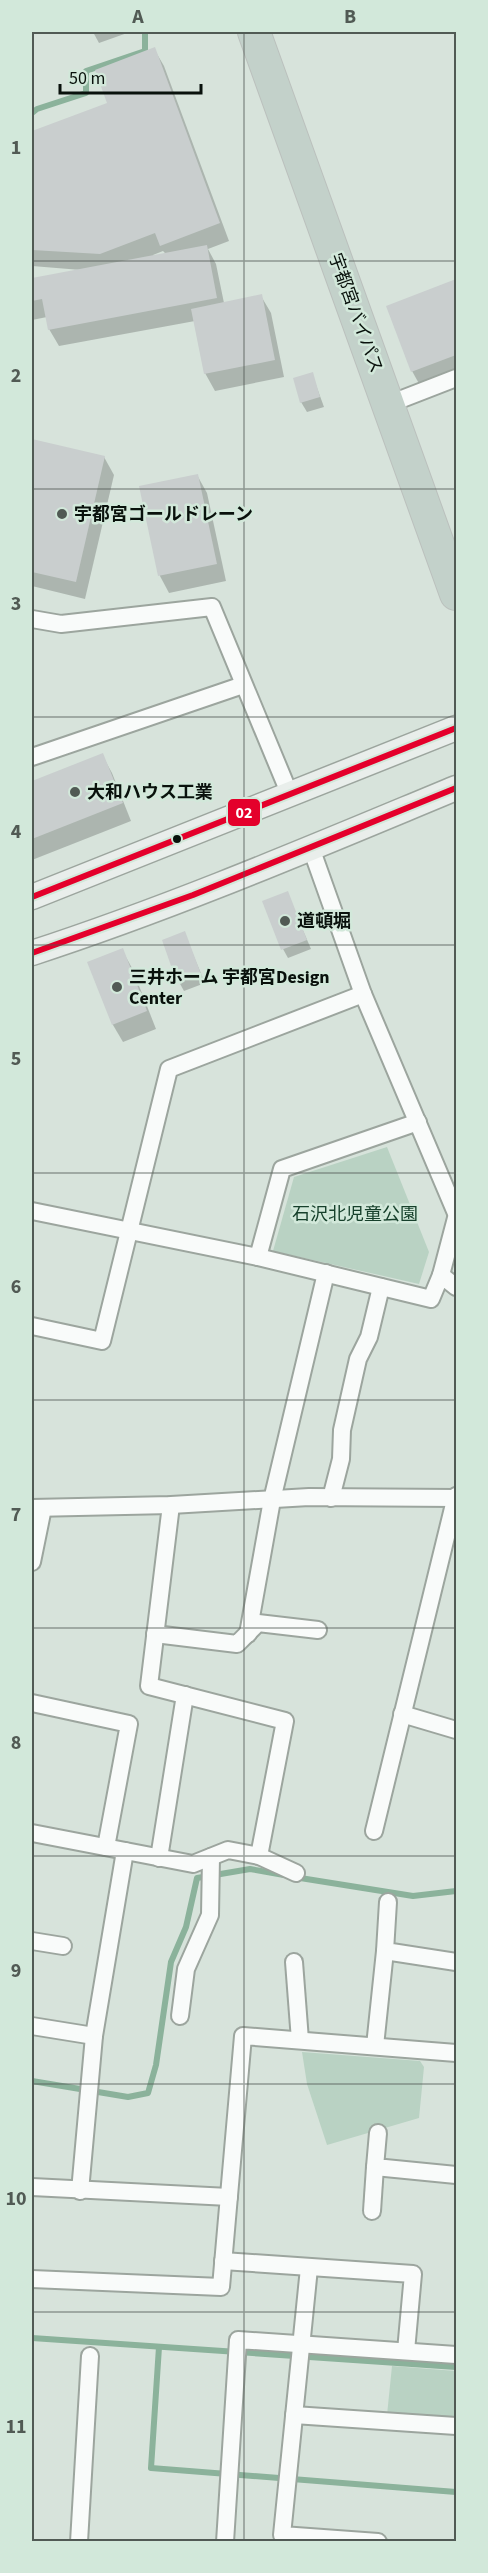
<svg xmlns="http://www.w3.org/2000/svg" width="488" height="2573" font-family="'Source Sans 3','Noto Sans JP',sans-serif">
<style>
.green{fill:#b9d2c3}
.shadow{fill:#0003;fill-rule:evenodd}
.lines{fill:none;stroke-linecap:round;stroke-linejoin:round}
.stream{stroke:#8bb29b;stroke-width:6}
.building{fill:#c9cece}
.street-casing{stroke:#9ca59e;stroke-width:20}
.secondary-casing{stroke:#9ca59e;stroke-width:27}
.highway-casing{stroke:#bbc0bd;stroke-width:34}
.street{stroke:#f9fbfa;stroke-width:16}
.secondary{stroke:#e9eeeb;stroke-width:24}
.highway{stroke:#c3d1ca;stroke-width:32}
.bus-1-casing{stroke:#d2e8da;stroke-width:10}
.bus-1{stroke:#e4002b;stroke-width:6}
.grid{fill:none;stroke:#515a54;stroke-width:1.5;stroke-opacity:0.55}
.poi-dot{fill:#515a54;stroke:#d2e8da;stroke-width:2}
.bus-dot{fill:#09110c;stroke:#d2e8da;stroke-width:2}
.labels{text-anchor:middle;stroke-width:5;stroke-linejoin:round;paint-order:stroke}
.street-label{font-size:18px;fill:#09110c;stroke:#d2e8da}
.poi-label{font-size:18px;font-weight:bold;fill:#09110c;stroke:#d2e8da;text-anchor:start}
.park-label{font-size:18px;fill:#16402b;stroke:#d2e8da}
.line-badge{stroke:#d2e8da;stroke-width:2}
.badge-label{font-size:16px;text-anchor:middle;font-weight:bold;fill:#fff}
.neatline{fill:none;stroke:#515a54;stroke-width:2}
.grid-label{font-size:20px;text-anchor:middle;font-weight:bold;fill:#515a54}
</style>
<rect width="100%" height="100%" fill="#d7e3db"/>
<g class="green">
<path d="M387 1147 429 1252 419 1284 273 1251 294 1177Z"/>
<path d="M302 2052 420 2061 424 2067 419 2118 327 2145 307 2084Z"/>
<path d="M392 2366 456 2371 454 2420 387 2415Z"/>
</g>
<g class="shadow">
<path d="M93 32H130L99 43Z"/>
<path d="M154 49 164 66 229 241 208 249 216 264 224 303 261 296 271 313 284 377 215 391 205 373 195 321 59 346 49 329 47 317 32 320V280L81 270 32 266V133L109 104ZM163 251 166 254 154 256 153 255Z"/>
<path d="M456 281V376L422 389 412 371 388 307Z"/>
<path d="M312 374 324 407 307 412 301 402Z"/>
<path d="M32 440 104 457 114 475 85 599 32 586Z"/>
<path d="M197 475 207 493 226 581 169 593 160 576 141 488Z"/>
<path d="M102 755 112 773 131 821 32 860V783Z"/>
<path d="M287 893 311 949 288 958 283 949Z"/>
<path d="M184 933 205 983 184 991 179 982Z"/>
<path d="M122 950 132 968 156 1029 123 1042 113 1025 89 963Z"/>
</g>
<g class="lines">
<g class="stream">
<path d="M32 113 37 109 86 93V71L145 51V32"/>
<path d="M294 1877 413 1896 456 1891"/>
<path d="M32 2081 128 2097 148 2093 156 2065 171 1962 186 1927 197 1878 250 1869 284 1875"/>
<path d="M32 2338 456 2367"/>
<path d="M159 2347 151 2468 456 2492"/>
</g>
</g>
<g class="building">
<path d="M155 47 220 223 160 246 155 233 100 254 32 250V131L107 103 95 70Z"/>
<path d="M207 245 217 298 48 330 42 299 32 301V278Z"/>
<path d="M456 279V355L411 372 386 306Z"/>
<path d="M262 294 275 360 204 374 191 309Z"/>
<path d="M313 372 320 397 300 403 293 378Z"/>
<path d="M32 439 105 456 76 582 32 572Z"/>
<path d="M198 474 217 564 158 576 139 486Z"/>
<path d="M103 753 123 803 32 839V781Z"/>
<path d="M288 891 307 940 281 950 262 901Z"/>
<path d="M185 931 201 974 177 983 162 940Z"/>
<path d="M123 948 147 1011 112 1025 87 962Z"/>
</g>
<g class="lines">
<g class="street-casing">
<g id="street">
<path d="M389 404 456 378"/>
<path d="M32 619 61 624 212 607 290 795"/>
<path d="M32 757 243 685"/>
<path d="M311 848 363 994 456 1213"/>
<path d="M32 1211 258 1257 431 1299 441 1275 456 1287"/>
<path d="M258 1257 282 1169 418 1122"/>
<path d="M441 1275 456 1218"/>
<path d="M32 1326 102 1341 169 1069 363 994"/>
<path d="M331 1498 341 1459 342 1430 358 1359 369 1337 381 1287"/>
<path d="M171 1505 149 1686 285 1721 259 1856"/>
<path d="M32 1508 171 1505 309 1497 456 1498"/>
<path d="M32 1562 43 1508"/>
<path d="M155 1634 237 1644 258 1623 318 1630"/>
<path d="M248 1634 272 1500 326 1273"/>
<path d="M32 1703 129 1724 106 1847"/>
<path d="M402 1714 456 1730"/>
<path d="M374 1831 456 1496"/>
<path d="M32 1833 193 1864 228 1850 259 1856 296 1873"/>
<path d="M159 1858 185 1695"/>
<path d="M388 1902 385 1951 456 1962"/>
<path d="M32 1941 63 1946"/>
<path d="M294 1962 300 2040"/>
<path d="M180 2016 186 1969 210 1915 211 1857"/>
<path d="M32 2026 94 2036"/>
<path d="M375 2046 385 1951"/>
<path d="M378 2133 375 2167 456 2175"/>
<path d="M32 2187 229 2197"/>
<path d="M80 2191 94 2036 125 1851"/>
<path d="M372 2211 375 2167"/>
<path d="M223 2261 413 2274 406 2351"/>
<path d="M309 2268 282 2535 378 2542"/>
<path d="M32 2279 221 2287 243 2036 456 2053"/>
<path d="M294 2415 456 2426"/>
<path d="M79 2542 90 2356"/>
<path d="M225 2542 238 2340 456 2355"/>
</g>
</g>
<g class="secondary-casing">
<g id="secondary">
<path d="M32 897 456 728"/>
<path d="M32 953C176 906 316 846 456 788"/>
</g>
</g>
<g class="highway-casing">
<path id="highway" d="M254 32 456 594"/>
</g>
<use href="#street" class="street"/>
<use href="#secondary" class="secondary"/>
<use href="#highway" class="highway"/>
<g class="bus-1-casing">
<g id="bus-1">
<path d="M32 897 456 728"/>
<path d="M32 953 193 895 456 788"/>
</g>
</g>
<use href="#bus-1" class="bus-1"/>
</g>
<path class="grid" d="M244 32V2542M32 261H456M32 489H456M32 717H456M32 945H456M32 1173H456M32 1400H456M32 1628H456M32 1856H456M32 2084H456M32 2312H456"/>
<g class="poi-dot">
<circle cx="62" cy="514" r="6"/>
<circle cx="75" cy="792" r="6"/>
<circle cx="285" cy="921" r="6"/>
<circle cx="117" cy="987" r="6"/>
</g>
<circle class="bus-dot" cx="177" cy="839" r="5"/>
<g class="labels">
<g class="street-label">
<text transform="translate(356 313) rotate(70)" y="6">宇都宮バイパス</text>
</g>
<g class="poi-label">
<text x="74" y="520">宇都宮ゴールドレーン</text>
<text x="87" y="798">大和ハウス工業</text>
<text x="297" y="927">道頓堀</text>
<text x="129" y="983">三井ホーム 宇都宮Design<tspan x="129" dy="21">Center</tspan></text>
</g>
<g class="park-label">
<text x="355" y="1220">石沢北児童公園</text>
</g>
</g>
<rect class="line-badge" x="227" y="798" width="34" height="29" rx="6" fill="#e4002b"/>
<g class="badge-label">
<text x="244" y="818">02</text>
</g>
<rect width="488" height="2573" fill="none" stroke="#d2e8da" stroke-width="66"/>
<path d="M60 84v9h141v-9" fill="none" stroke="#09110c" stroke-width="3"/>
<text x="69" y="84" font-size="18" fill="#09110c" stroke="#d2e8da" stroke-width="4.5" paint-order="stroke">50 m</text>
<rect x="33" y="33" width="422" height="2507" class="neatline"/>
<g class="grid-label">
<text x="138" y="23">A</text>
<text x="350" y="23">B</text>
<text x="16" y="154">1</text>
<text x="16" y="382">2</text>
<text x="16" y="610">3</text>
<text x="16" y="838">4</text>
<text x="16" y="1065">5</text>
<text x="16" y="1293">6</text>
<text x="16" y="1521">7</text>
<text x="16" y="1749">8</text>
<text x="16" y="1977">9</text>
<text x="16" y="2205">10</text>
<text x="16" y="2433">11</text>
</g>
</svg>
